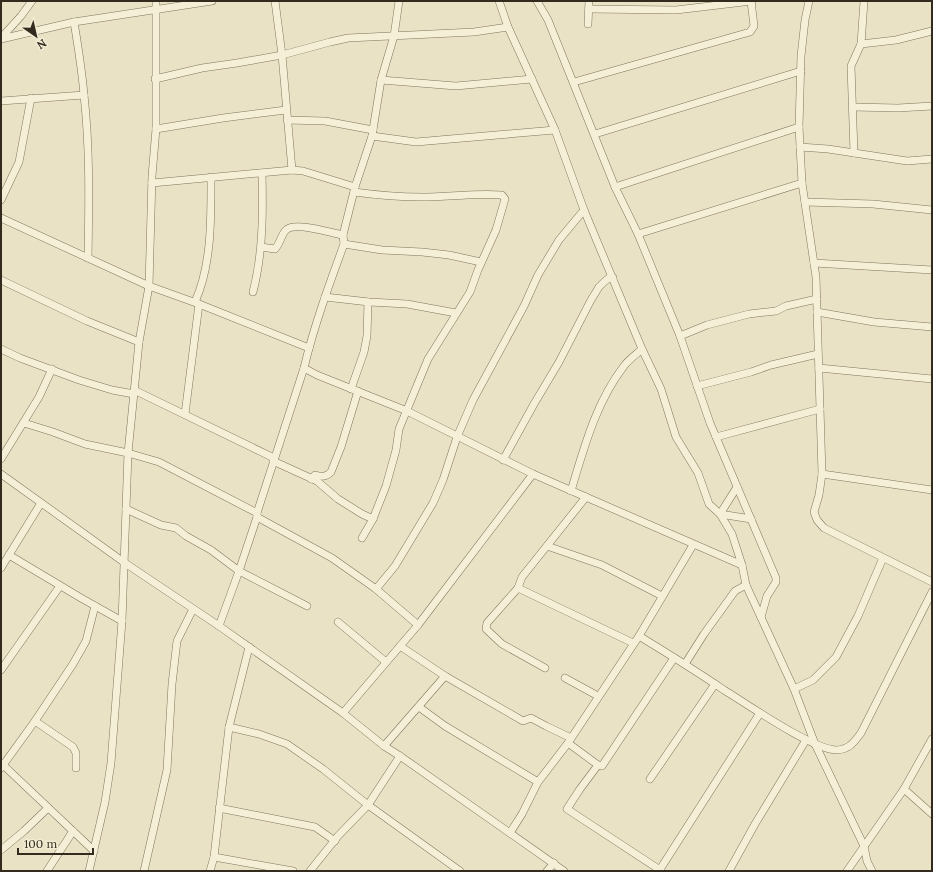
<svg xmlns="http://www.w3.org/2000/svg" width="933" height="872" font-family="Lora,serif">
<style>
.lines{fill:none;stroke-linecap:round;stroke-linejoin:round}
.minor-casing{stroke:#82745d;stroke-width:8}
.minor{stroke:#f5efd7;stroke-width:7}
</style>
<rect width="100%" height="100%" fill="#e9e2c5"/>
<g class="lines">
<g class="minor-casing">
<g id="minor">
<path d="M275 1 282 55 292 170"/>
<path d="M399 1 394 36 381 80 372 136 355 187 343 235 344 244C329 285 314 326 304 368L317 375 407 411 533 474 742 565"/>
<path d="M499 1 508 27 555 130 584 210 642 349 661 389 676 437 698 473 709 504 720 514 732 534 742 565 746 585 794 689 815 744 864 846 867 861 872 871"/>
<path d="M537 1 548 20 615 187 638 234 680 336 710 423 776 578V582L767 596 761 617"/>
<path d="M809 1 805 20 801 56 799 127 802 183 816 277 822 474 819 495 814 512 817 520 824 528 932 582"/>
<path d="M589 9 676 10 752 1"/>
<path d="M74 22C78 46 82 71 84 95 90 149 89 203 88 258"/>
<path d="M588 24 589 1"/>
<path d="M1 38 21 16 32 1"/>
<path d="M1 39 74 22 212 1"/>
<path d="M861 44 896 40 932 31"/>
<path d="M155 79 202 68 237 63 282 55 330 42 348 38 474 32 508 27"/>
<path d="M381 80 456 86 532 79"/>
<path d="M574 82 750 32 754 26 751 1"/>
<path d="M1 101 84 95"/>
<path d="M853 107 898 108 932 106"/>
<path d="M287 120 325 121 373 130"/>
<path d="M156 129 223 118 286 110"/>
<path d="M595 134 801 71"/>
<path d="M372 136 416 142 555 130"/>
<path d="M800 147 828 149 907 161 932 159"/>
<path d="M854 153 851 66 861 44 864 1"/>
<path d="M152 183 292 170 303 171 355 187"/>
<path d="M615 187 799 127"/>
<path d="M354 192C376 195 399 197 422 197 449 197 475 193 502 195L505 199 496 230 478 270 470 292 428 359 399 429 396 450 386 486 373 519 362 538"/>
<path d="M1 200 19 162 31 98"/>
<path d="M805 202 873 204 932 210"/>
<path d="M1 218 149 286 199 304 309 348"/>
<path d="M638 234 802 183"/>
<path d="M344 244 382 250 422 252 449 255 481 262"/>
<path d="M261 247 275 249C280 244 281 235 286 230 295 221 331 233 343 235"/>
<path d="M814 263 932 270"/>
<path d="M1 280 87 321 139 342"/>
<path d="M253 292C263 253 263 213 262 173"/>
<path d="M325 297 369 302 407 304 456 313"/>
<path d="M195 302C212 264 211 218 211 177"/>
<path d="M817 312 874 322 932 327"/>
<path d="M680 336 707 325 749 314 776 311 786 306 817 299"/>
<path d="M1 349 20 358 79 380 112 390 134 394"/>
<path d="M819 368 932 379"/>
<path d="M697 386 751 372 771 365 818 354"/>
<path d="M351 389 364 352 367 336 368 302"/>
<path d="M134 390 274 458"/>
<path d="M185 414 199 304"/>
<path d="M24 423 53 432 85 444 128 453 159 462 257 513"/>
<path d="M716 437 820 409"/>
<path d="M1 459 39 397 52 369"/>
<path d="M503 460 534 404 559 362 591 300 599 287 604 282 609 278H613"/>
<path d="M273 461 317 481 338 499 362 514 373 519"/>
<path d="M1 474 125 563 219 626 343 713 384 746 400 756 564 871"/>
<path d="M822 474 932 490"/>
<path d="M311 479 315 475C322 477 326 477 331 472L341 447 358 391"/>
<path d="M737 487 720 514 751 519"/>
<path d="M571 491C584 448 596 402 624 366 629 359 637 354 642 349"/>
<path d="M586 497 522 577 518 588 633 643"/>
<path d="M126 509 161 525 176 528 186 536 211 550 239 571 307 606"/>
<path d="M257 517 332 558 376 589 418 625"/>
<path d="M547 546 602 565 662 596"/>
<path d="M9 555 81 598 122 621"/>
<path d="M1 568 41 503"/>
<path d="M518 588 487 623 486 629 502 644 545 668"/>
<path d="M376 589 395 566 433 503 443 480 457 437 473 400 524 306 538 275 559 240 584 210"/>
<path d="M338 622 386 662"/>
<path d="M219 626 239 571 257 517V513L304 368"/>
<path d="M639 636C667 653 696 671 724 690 747 704 813 750 837 750 850 749 854 742 861 733L932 592"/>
<path d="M400 646 445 676 523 721 531 718 546 726 571 738"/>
<path d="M685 664 704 634 735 591 746 585"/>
<path d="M1 670 60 586"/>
<path d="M565 678 598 696"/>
<path d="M794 689 813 680 836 657 858 616 883 558"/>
<path d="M419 707 445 726 538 782"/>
<path d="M343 713 418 625 533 474"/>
<path d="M35 721 73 747 76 753V768"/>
<path d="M229 727 259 734 287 744 323 769 368 805 460 871"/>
<path d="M568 743 598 765 602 766 674 658"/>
<path d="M384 746 445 676"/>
<path d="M1 763 94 851"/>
<path d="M598 765 580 789 567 809 660 870"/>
<path d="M1 768 35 721 73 664 86 641 95 606"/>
<path d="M650 779 715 684"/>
<path d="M904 789 932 814"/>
<path d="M219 808 315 827 335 841"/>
<path d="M510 833 522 814 538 782 568 743 639 636 693 545"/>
<path d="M1 850 24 831 48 808"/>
<path d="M214 857 293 871"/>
<path d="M47 871 73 831"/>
<path d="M89 871 105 802 111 763 122 621 128 453 139 342 149 286 152 176 156 129V1"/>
<path d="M144 871 167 770 172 684 177 641 193 609"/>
<path d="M210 871 214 857 229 727 249 647"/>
<path d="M310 871 338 836 368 805 400 756"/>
<path d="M547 871 554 863"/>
<path d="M659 871 760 713"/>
<path d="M729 871 755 824 806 740"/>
<path d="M847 871 904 789 932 739"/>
</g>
</g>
<use href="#minor" class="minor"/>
</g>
<rect width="933" height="872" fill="none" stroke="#342b1f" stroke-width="4"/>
<g transform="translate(36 36) rotate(146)" stroke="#f2ecd3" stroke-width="3" paint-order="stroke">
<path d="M0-3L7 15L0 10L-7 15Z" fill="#342b1f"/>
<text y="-6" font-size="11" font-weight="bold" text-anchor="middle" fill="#342b1f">N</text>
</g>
<path d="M18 848v6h75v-6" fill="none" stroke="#342b1f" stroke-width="2"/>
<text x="24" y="848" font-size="12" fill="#342b1f" stroke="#f2ecd3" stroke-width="3" paint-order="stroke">100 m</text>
</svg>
